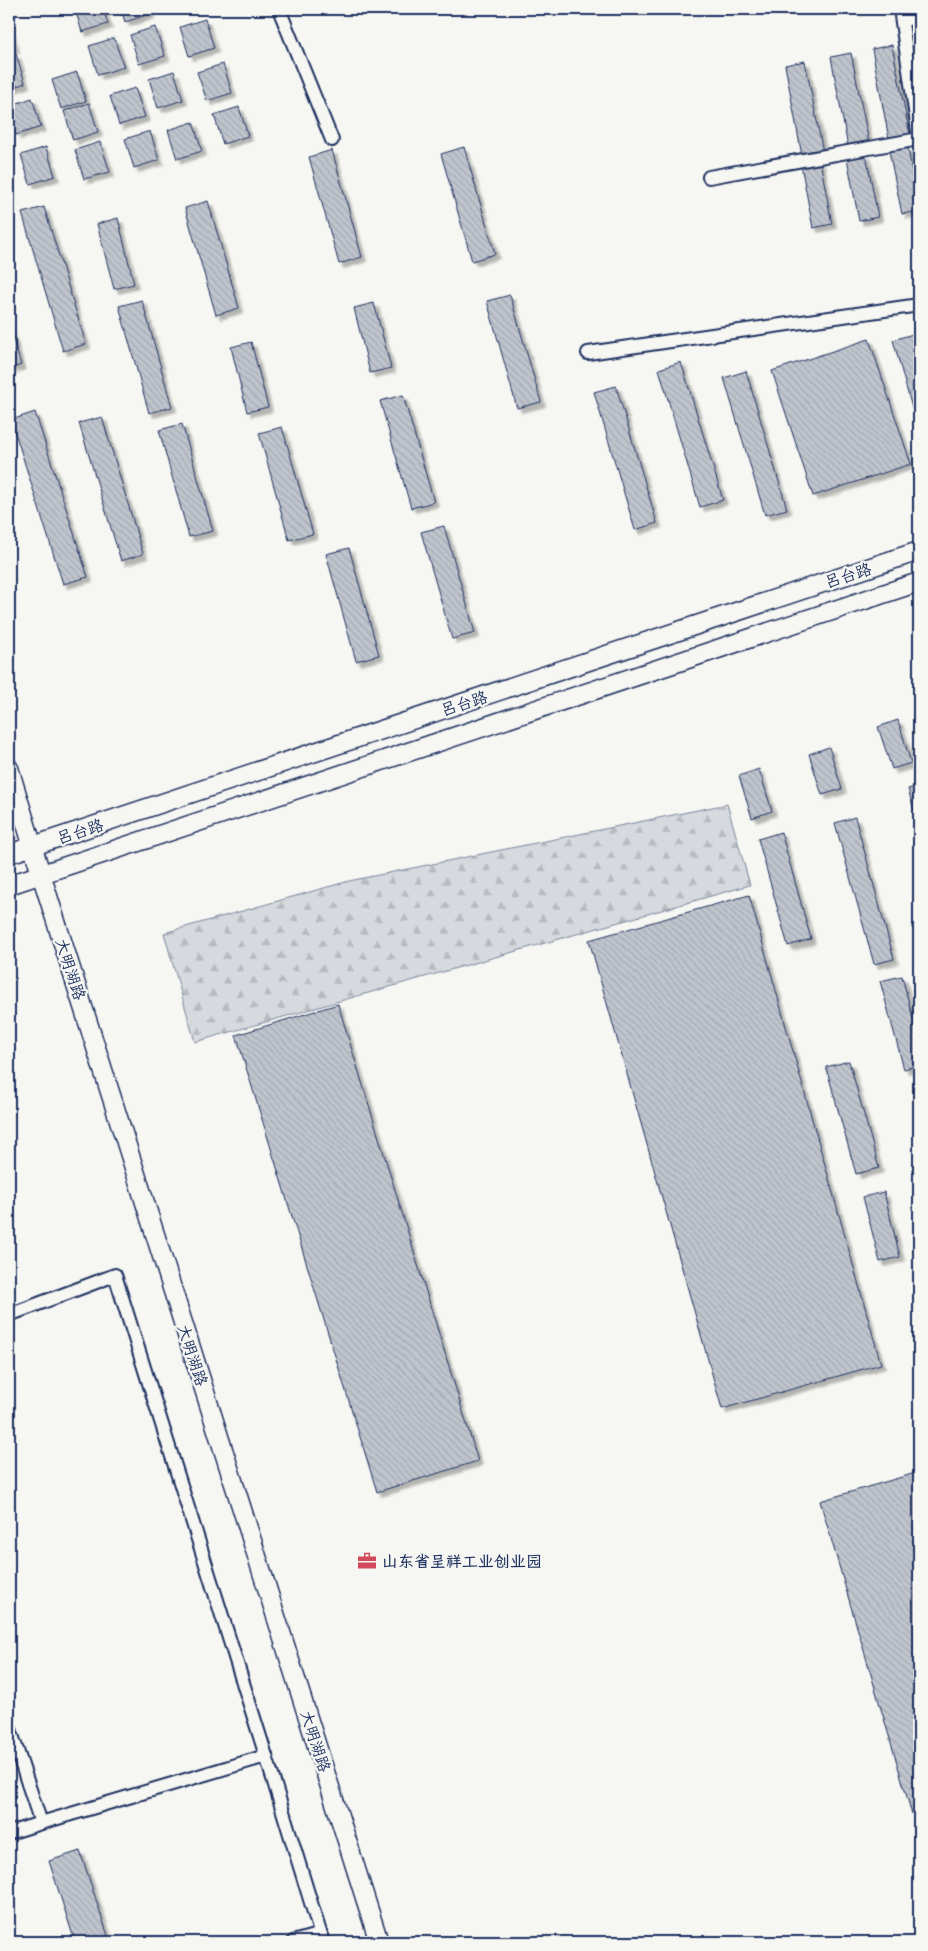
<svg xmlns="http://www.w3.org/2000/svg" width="928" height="1951" font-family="Itim,'LXGW WenKai TC',sans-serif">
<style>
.forest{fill:url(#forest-firs);stroke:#78849e}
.building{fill:url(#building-back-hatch);stroke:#1b2f5e;filter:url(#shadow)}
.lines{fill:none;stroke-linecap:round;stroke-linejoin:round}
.street-casing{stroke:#1b2f5e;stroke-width:16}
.secondary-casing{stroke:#1b2f5e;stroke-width:21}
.street{stroke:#f6f6f2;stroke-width:12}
.secondary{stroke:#f6f6f2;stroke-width:18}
.labels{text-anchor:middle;stroke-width:4.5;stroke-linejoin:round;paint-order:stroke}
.street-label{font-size:16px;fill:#1b2f5e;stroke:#f6f6f2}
.poi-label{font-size:16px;font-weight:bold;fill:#1b2f5e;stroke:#f6f6f2;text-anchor:start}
</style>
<defs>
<pattern id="forest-firs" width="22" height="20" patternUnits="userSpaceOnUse" patternTransform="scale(1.25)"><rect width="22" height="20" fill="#d6d9dd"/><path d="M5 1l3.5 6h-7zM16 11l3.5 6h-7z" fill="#b7bbc0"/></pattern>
<pattern id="building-back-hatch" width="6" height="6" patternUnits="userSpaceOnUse" patternTransform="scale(1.25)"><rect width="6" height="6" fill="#c0c4cd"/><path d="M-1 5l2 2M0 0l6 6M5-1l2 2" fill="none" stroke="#a4a9b2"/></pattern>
<filter id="shadow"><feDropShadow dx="4.5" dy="4.5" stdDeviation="1" flood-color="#0004"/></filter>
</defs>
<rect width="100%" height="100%" fill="#f6f6f2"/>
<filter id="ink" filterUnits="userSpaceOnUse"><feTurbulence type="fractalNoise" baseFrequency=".02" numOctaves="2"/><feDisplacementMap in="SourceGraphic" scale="10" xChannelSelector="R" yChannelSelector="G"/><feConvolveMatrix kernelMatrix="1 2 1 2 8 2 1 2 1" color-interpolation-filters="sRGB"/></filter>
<g filter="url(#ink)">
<path class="forest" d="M727 804 750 885 195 1042 164 933 349 881Z"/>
<g class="building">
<path d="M75 9H103L108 24 82 32Z"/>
<path d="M121 9H149L150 14 125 22Z"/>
<path d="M205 19 214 48 189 56 180 27Z"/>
<path d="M155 27 165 56 139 64 130 35Z"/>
<path d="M9 28 15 48 9 50Z"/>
<path d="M114 38 124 67 98 75 89 46Z"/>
<path d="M892 45 910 135 889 139 872 49Z"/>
<path d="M851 53 869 143 848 147 831 57Z"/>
<path d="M16 54 25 83 9 89V57Z"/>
<path d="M805 61 823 152 802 156 785 65Z"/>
<path d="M223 64 232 93 207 101 197 72Z"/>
<path d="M174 71 183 100 158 108 149 79Z"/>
<path d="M77 72 86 101 61 109 52 80Z"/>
<path d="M135 88 145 117 119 125 110 96Z"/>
<path d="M32 98 41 127 16 135 9 112V106Z"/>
<path d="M89 103 98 132 73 140 64 111Z"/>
<path d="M239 107 248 136 223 144 214 115Z"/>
<path d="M193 122 202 151 177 159 168 130Z"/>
<path d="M150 131 159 160 134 168 125 139Z"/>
<path d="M100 142 110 172 84 179 75 150Z"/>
<path d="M46 147 55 176 30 184 21 155Z"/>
<path d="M464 147 495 254 472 261 441 154Z"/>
<path d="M908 148 919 211 902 214 889 151Z"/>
<path d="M332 150 362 257 339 264 309 157Z"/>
<path d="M866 154 878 217 859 221 847 158Z"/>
<path d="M820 161 832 224 813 228 801 165Z"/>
<path d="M208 201 239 308 216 315 185 208Z"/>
<path d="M44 207 86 344 63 351 22 213Z"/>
<path d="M118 218 134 284 114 289 97 224Z"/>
<path d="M510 295 541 402 517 408 487 301Z"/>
<path d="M142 300 172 407 149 413 119 306Z"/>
<path d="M374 303 391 368 370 373 354 308Z"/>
<path d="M9 325 21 365 9 369Z"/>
<path d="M916 333 919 346V433L893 340Z"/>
<path d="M869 339 911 464 813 496 772 371Z"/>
<path d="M251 342 268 407 247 412 231 347Z"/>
<path d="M681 362 723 500 700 507 659 369Z"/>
<path d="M746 371 787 509 765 515 724 378Z"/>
<path d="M616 386 657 523 635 530 594 392Z"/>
<path d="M403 395 434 502 411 508 380 401Z"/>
<path d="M35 412 88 577 63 584 11 420Z"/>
<path d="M102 417 143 554 121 561 79 423Z"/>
<path d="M182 424 213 531 189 537 159 430Z"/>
<path d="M282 427 313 534 289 540 259 433Z"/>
<path d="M444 526 475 633 452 639 421 532Z"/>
<path d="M349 548 379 655 356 661 326 554Z"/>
<path d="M898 720 911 763 892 769 878 727Z"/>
<path d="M829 747 842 789 822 795 809 754Z"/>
<path d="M759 769 772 811 752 818 739 776Z"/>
<path d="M919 786V828L908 789Z"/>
<path d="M855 817 894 959 874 964 835 823Z"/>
<path d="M781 832 811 939 788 946 758 839Z"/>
<path d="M749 895 881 1364 722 1409 589 940Z"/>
<path d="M902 976 919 1042V1065L904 1069 880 981Z"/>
<path d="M338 1004 478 1461 377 1492 236 1035Z"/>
<path d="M849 1061 879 1168 856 1174 826 1067Z"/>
<path d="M884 1192 900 1257 880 1262 863 1197Z"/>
<path d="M919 1472V1838L820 1501Z"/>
<path d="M80 1851 110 1942H75L49 1861Z"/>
</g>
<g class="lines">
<g class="street-casing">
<g id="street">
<path d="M279 9 332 140"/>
<path d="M900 9 919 138"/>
<path d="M902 20 919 17"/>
<path d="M709 177 919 139"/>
<path d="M588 353 919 305"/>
<path d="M9 1315 115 1275 266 1756 41 1823 9 1726"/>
<path d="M266 1756 323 1942"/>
<path d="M9 1833 41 1823"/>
<path d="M293 1942 321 1934"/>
</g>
</g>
<g class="secondary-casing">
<g id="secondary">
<path d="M9 768 41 874 379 1942"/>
<path d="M9 854 919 551"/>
<path d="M9 885 919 582"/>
</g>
</g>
<use href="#street" class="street"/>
<use href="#secondary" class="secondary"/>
</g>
</g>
<defs>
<g id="office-bare" transform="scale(1.5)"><path d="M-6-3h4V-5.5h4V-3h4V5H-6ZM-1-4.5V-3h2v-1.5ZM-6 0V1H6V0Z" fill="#d1495b" stroke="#f6f6f2" stroke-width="2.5" paint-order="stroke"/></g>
</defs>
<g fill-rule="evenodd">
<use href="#office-bare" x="367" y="1561"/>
</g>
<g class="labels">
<g class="street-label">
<text transform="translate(848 575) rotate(-18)" y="6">吕台路</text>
<text transform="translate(464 703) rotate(-18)" y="6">吕台路</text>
<text transform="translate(80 831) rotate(-18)" y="6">吕台路</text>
<text transform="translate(71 969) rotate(72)" y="6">大明湖路</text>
<text transform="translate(193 1355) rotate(72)" y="6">大明湖路</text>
<text transform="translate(316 1741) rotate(72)" y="6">大明湖路</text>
</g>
<g class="poi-label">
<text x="382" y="1567">山东省呈祥工业创业园</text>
</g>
</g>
<rect width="928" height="1951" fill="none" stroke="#f6f6f2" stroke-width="30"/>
<rect x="15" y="15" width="898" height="1921" fill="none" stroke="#1b2f5e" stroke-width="2" filter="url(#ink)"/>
</svg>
